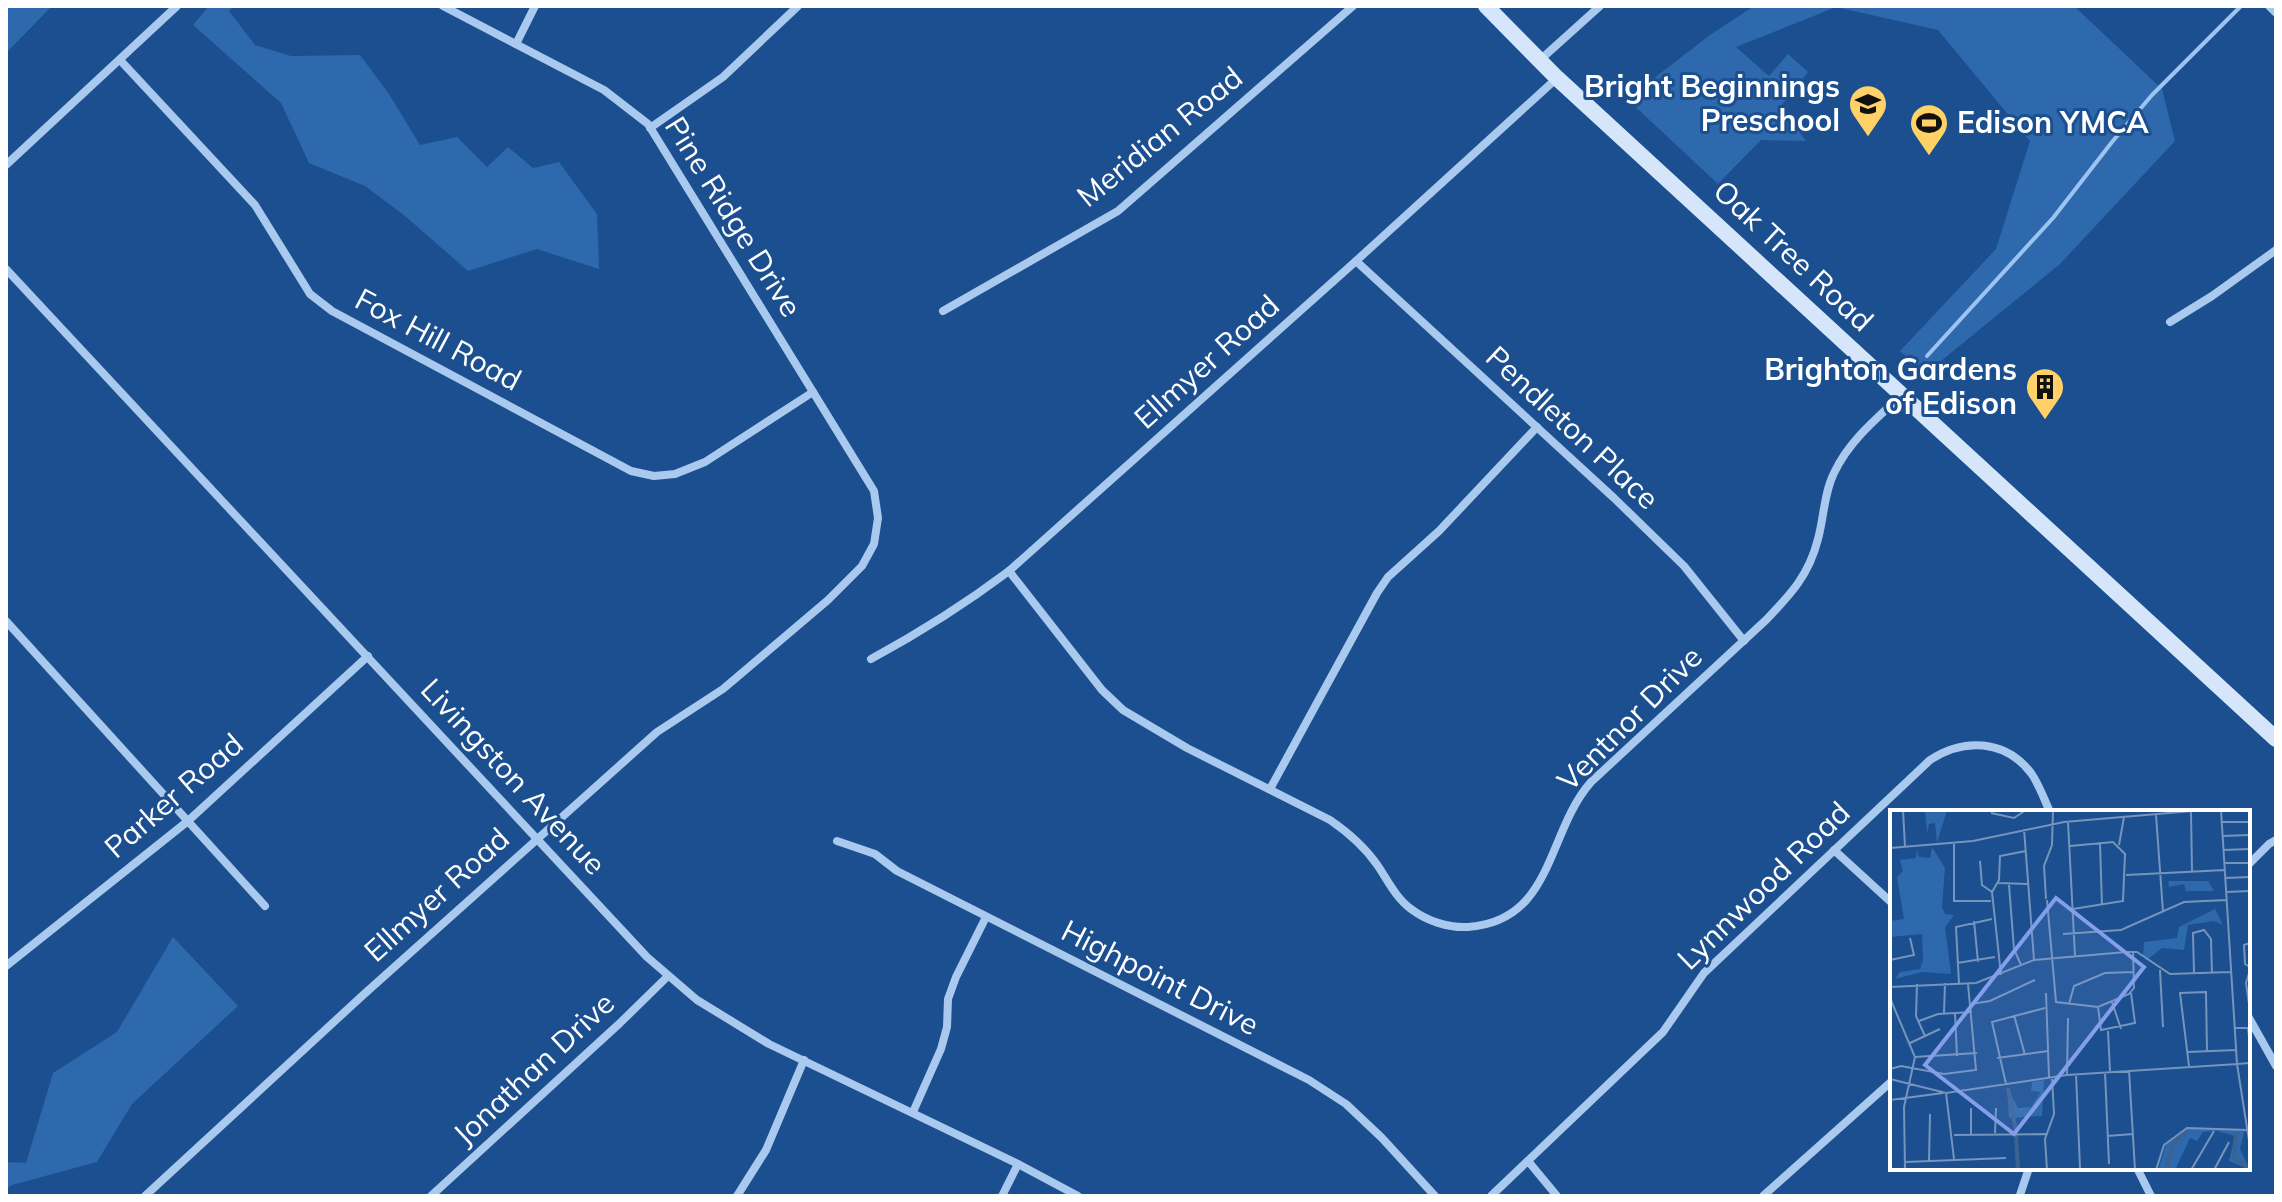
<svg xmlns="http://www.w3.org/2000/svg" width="2282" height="1202" font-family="Mulish,sans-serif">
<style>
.green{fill:#2e69ad}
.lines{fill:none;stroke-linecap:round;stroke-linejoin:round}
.stream{stroke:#9cc4f0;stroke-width:4}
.minor{stroke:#a9c9ee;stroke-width:8}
.secondary{stroke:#d6e6fa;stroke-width:16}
.labels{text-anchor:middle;stroke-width:6;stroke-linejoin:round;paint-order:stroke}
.poi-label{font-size:30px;font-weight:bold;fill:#fff;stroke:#1b4f8f;text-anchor:end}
.street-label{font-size:30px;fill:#fff;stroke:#1b4f8f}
.inset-river{fill:none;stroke:#3c6290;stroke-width:4}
.inset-road{fill:none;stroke:#7695bc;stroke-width:2}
.view{fill:#839eea;fill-opacity:0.15;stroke:#839eea;stroke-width:4}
.inset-edge{fill:none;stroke:#fff;stroke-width:4}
</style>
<rect width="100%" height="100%" fill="#1b4f8f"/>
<g class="green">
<path d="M6 6H52L6 53Z"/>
<path d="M209 6H234L229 11 255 45 291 56 360 55 389 94 420 145 457 137 487 167 508 147 533 168 559 162 597 214 599 269 537 249 468 271 405 216 365 186 309 163 281 103 193 25Z"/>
<path d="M1754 6H2074L2162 89 2175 141 2060 264 1925 374 1900 351 1996 249 2030 141 1938 30 1836 7 1736 47 1769 76 1788 54 1808 72 1781 106 1806 141 1761 140 1718 184 1627 99 1710 35Z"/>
<path d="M173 937 238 1006 132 1104 97 1162 12 1185 6 1189V1162L26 1163 53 1073 117 1032Z"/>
</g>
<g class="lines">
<path class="stream" d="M1927 356 2053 218 2112 142 2152 95 2241 6"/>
<g class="minor">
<path d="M2269 6 2276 13"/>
<path d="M516 44 535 6"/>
<path d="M120 60 255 205 310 294 332 311 631 471 654 476 675 474 705 462 813 392"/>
<path d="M1540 60 1600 6"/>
<path d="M650 128 723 77 798 6"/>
<path d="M6 165 177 6"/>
<path d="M1356 261 1614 498 1684 566 1744 641"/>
<path d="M6 269 647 957 697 1000 769 1044 1018 1164 1078 1196"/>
<path d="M943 311 1118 211 1353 6"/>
<path d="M2170 322 2212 296 2276 250"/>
<path d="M1009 571 1102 690 1123 710 1187 748 1330 820C1349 833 1365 847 1378 866 1388 881 1396 898 1411 909 1427 921 1448 928 1468 927 1554 921 1546 833 1591 782L1766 620C1791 594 1809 575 1818 539 1824 517 1824 493 1834 473 1849 441 1877 418 1902 395"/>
<path d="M6 621 265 906"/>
<path d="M871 659C919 633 965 604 1009 571L1356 261 1557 78"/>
<path d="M1270 789 1377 593 1388 577 1439 531 1537 427"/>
<path d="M837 841 875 854 897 871 1309 1080 1346 1104 1382 1138 1435 1196"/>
<path d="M1834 850 1892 903"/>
<path d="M2248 865 2269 844 2276 840"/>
<path d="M6 966 188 821 368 656"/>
<path d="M2248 1016 2276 1066"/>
<path d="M913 1112 941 1049 947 1027 948 999 956 977 986 917"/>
<path d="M1528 1161 1557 1196"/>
<path d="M2137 1168 2151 1196"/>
<path d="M2020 1195 2029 1168"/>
<path d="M145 1196 362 996 657 732 723 689 828 600 862 566 874 544 878 518 874 491 648 124 604 90 443 6"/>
<path d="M431 1196 620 1023 668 976"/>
<path d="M737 1196 766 1150 804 1060"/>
<path d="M1002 1196 1018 1164"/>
<path d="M1491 1196 1663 1032 1704 973 1930 760C1963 738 2005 739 2031 773 2039 784 2044 799 2050 812"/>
<path d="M1763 1196 1892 1081"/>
</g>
<path class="secondary" d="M1486 6 1557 78 2276 739"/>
</g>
<defs>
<g id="school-pin" transform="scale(2)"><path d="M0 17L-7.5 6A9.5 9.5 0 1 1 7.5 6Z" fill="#ffd166" stroke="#1b4f8f"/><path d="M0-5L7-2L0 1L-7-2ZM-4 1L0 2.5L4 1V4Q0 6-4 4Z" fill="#111"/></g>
<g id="stadium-pin" transform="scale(2)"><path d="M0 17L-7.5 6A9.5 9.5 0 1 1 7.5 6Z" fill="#ffd166" stroke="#1b4f8f"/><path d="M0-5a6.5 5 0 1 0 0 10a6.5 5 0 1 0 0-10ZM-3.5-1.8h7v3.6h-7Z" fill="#111"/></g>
<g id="building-pin" transform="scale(2)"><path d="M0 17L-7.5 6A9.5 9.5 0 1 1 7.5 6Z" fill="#ffd166" stroke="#1b4f8f"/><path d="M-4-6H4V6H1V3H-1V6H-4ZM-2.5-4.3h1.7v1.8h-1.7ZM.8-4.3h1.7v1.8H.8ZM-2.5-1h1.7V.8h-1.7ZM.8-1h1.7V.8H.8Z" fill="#111"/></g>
</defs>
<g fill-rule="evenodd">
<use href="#school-pin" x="1868" y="104"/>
<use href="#stadium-pin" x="1929" y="123"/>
<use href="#building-pin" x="2045" y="387"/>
</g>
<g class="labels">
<g class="poi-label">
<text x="1840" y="97">Bright Beginnings<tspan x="1840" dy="34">Preschool</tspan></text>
<text x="1957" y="133" text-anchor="start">Edison YMCA</text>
<text x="2017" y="380">Brighton Gardens<tspan x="2017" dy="34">of Edison</tspan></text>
</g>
<g class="street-label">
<text transform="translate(1160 137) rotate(-39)" y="10">Meridian Road</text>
<text transform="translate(733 217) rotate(58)" y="10">Pine Ridge Drive</text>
<text transform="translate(1793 256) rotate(43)" y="10">Oak Tree Road</text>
<text transform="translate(438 340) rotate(28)" y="10">Fox Hill Road</text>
<text transform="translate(1207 362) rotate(-42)" y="10">Ellmyer Road</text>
<text transform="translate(1572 428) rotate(43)" y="10">Pendleton Place</text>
<text transform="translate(1630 719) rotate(-45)" y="10">Ventnor Drive</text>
<text transform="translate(513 777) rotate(47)" y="10">Livingston Avenue</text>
<text transform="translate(174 796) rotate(-41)" y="10">Parker Road</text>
<text transform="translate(1764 886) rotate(-44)" y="10">Lynnwood Road</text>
<text transform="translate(437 895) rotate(-42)" y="10">Ellmyer Road</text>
<text transform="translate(1160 978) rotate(27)" y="10">Highpoint Drive</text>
<text transform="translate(534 1069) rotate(-43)" y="10">Jonathan Drive</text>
</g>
</g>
<g transform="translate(1890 810)">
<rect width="360" height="360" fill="#1b4f8f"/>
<path d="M35 0H57L47 33 45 13 39 14 37 23ZM42 37 55 58 52 97 55 104 64 105 55 117 61 164 32 162 5 169 10 162 30 159 33 150 32 124 0 127V111L14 109 7 67 13 61 10 50 26 48 27 40 29 47 40 48ZM278 71H318L324 81H296L294 74 279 77ZM325 99 333 115 324 111 298 115 294 140 272 138 257 150 253 146 254 132 287 128 289 117ZM154 270 152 306 119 308 117 277 128 298 141 297 151 282 141 281 142 272ZM299 318 355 320 350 339 360 360 339 351 345 326 327 321 313 322 307 331 300 328 285 360H268L276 335Z" fill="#2e69ad"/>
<path class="inset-river" d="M118 278 126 321M346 322 344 347 360 360M126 325 128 360M276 360 283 334 297 321"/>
<path class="inset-road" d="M13 0 15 37M331 0 347 254 360 253M301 2 302 62M101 3 124 8 136 0M266 5 273 102M178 12 185 146M331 12H360M134 19 144 150M332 26 360 25M64 33V91H101M210 33 212 96M229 35 234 7M180 36 223 32 235 44 233 91 183 99M0 38 83 31 174 12 314 0M333 40 360 39M90 51 92 75 102 82M334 53H360M236 65 335 60M335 68 360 67M108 73 138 74M119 75 124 139 131 155M336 82 360 81M156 89 154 56 162 35 163 0M157 90 166 192 208 197 239 184 244 178 243 142M84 111 88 152M173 124 231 120 294 92 336 90M360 133 354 135 355 154 360 157M0 150 24 145 20 128M67 153 105 147M270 160 273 217M360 160 356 173 360 201M304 163 303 123 314 120 321 129 322 163M111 165 102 82 109 70 110 46 136 41M27 174 26 206 35 226M69 174 66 117 102 109M0 177 86 173 144 150 236 142H247L280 164 341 162M156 183 159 267M0 188 25 247 14 297 15 360M222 192 231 219M81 194 100 191 145 170M179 194 184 176 215 163 243 162M208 197 211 220 245 213 241 183M54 203 55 173M65 203 67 246M124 205 135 245M29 211 48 204 82 202M344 218H358L360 236M218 221 220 261M20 233 50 219M298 242 346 240M25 247 87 243M107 248 158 241M299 256 290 183 316 182 317 241M0 259 11 256 54 264 86 260 78 174M239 260 245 360M215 262 219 354M186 264 190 358M177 265 178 208M0 269 56 283 177 265 347 254 360 337M116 274 102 212 155 198M56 283 64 349M0 290 53 283M81 298V324M105 323 106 298M64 325 156 324M217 326 243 324M39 351 40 304M15 352 116 348M157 360 155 329 164 304 162 267M266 360 274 335 297 318 357 320M301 360 324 321M324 360 339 332"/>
<path class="view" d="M166 88 254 157 124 324 35 255Z"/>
<rect width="360" height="360" class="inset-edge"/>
</g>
<rect width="2282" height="1202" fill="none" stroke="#ffffff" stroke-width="16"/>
</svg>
